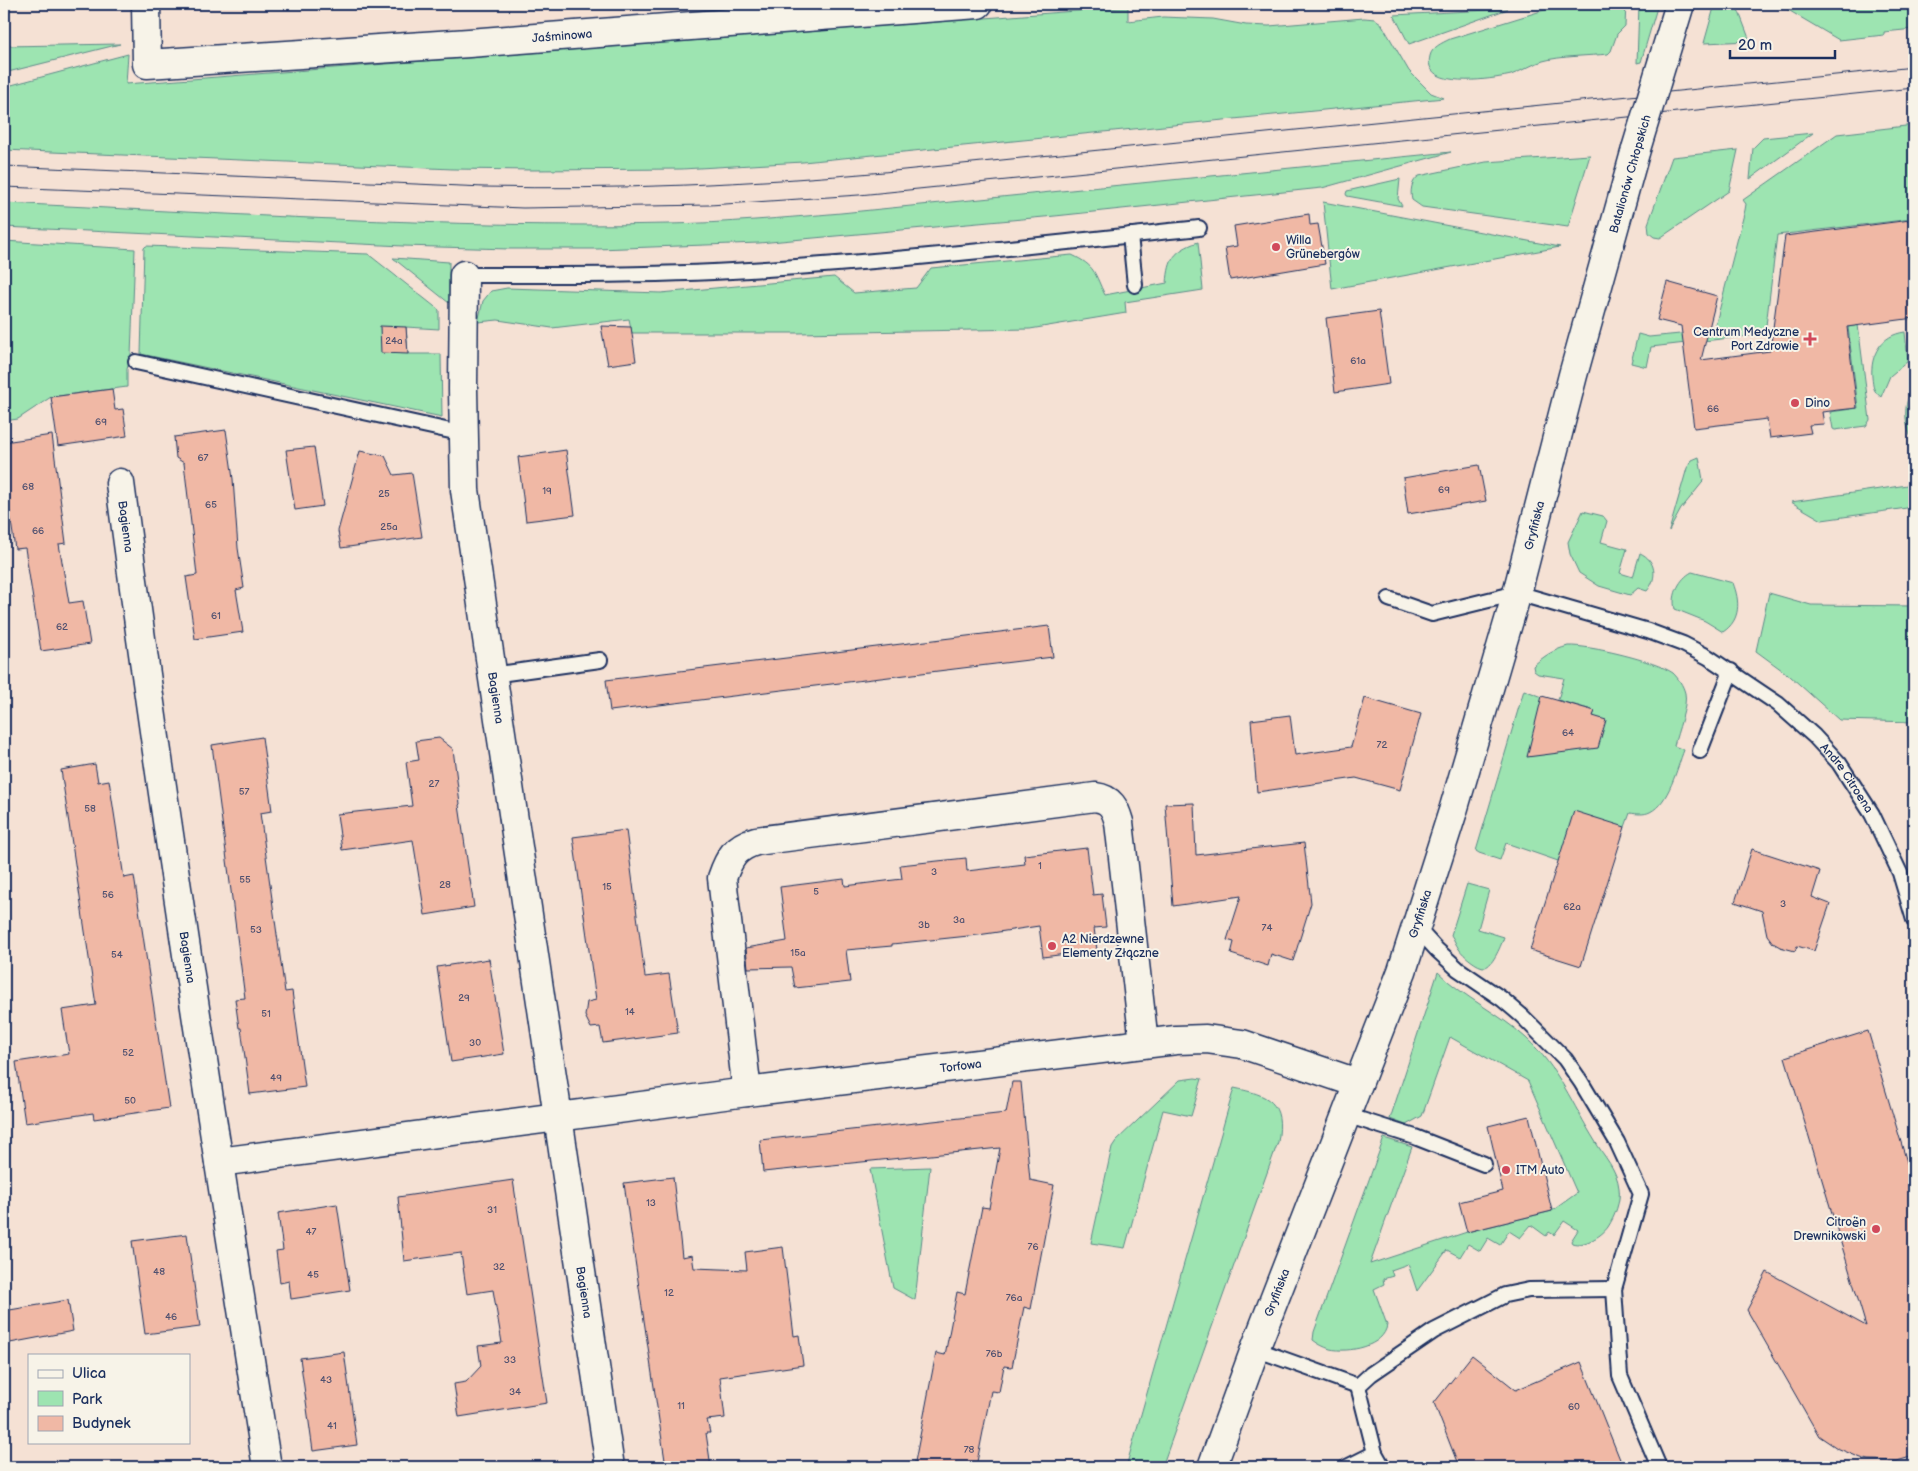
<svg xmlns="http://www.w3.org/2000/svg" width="1918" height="1471" font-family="'Balsamiq Sans',sans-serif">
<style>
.green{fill:#9de4b1;stroke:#5c8a88}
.building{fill:#f0b8a5;stroke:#1b2f5e}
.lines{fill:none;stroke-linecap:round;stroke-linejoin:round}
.lane-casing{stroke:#1b2f5e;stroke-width:18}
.street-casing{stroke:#1b2f5e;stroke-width:31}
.secondary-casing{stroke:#1b2f5e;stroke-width:31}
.lane{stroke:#f7f3e8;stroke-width:14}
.street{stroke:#f7f3e8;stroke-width:28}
.secondary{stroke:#f7f3e8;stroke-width:28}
.tram{stroke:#1b2f5e;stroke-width:1}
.secondary-bridge-casing{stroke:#1b2f5e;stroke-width:31;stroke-linecap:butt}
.secondary-bridge{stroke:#f7f3e8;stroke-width:28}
.poi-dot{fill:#d1495b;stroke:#f7f3e8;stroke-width:2}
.labels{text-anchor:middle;stroke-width:4;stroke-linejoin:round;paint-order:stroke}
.number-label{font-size:10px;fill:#505170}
.street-label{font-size:12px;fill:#1b2f5e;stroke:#f7f3e8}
.poi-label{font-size:12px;fill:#1b2f5e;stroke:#f7f3e8;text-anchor:start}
</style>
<rect width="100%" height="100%" fill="#f5e1d4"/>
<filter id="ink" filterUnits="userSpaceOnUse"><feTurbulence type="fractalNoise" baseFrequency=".02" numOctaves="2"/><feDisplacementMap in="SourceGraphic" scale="10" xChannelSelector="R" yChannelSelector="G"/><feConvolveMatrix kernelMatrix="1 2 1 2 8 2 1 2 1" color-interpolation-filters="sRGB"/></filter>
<g filter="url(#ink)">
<g class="green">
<path d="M1564 4H1626L1625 26 1617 34 1611 51 1608 54C1590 56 1560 56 1543 61 1532 64 1522 71 1511 75 1494 79 1421 91 1430 56 1432 47 1442 43 1450 39Z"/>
<path d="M1639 4H1658L1641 62 1637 63Z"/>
<path d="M1715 4H1736L1750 41 1704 43Z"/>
<path d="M1778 4H1914V29L1884 32V35L1839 40Z"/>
<path d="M1128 7V21L1163 17 1213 19 1246 25 1269 26 1364 18 1375 19 1381 23 1409 71 1431 93 1444 98 803 162 682 169 532 170 453 169 4 150V87L128 54 126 84Z"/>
<path d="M1508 9 1409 44 1394 15Z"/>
<path d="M120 44 4 73V46Z"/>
<path d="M1914 125V238L1912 219 1777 235 1765 334 1651 347 1647 367 1631 363 1638 334 1649 337 1711 331 1716 323 1745 210 1746 204 1743 200 1837 134Z"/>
<path d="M1813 133 1750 179 1753 148 1763 138Z"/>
<path d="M1738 150 1729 191 1660 238 1654 237 1649 233 1648 224 1672 157Z"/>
<path d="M1451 152 1322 188 1055 216 759 243 598 249H509L403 246 4 227V203C225 213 447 229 669 224 726 223 784 218 841 213Z"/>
<path d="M1590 155 1568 227 1422 207 1412 200C1410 192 1411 181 1419 176L1486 162Z"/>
<path d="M1400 179 1398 199 1402 206 1347 196 1346 194 1347 191Z"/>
<path d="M1323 202 1560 247 1332 289Z"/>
<path d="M4 241 135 249 131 356 127 369V387L51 397 18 419 4 421Z"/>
<path d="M1198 242 1203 290 1125 302 1126 313 1030 329 798 333H632L629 319 552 328 498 320 478 322 483 301 491 291 507 288 661 293 834 277 854 293 916 288 931 268 1072 255C1096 266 1094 273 1105 295L1167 283C1169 258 1174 251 1198 242Z"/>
<path d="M146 246 368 254 439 310V329L406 327 408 354H441L442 417 141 354 144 248Z"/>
<path d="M393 258 449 262V303Z"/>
<path d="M1858 325 1870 420 1866 426 1835 430 1833 429 1830 412 1858 408 1848 327Z"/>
<path d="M1905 332 1908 361 1890 376 1881 397C1873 391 1873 387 1872 377 1870 355 1881 335 1905 332Z"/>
<path d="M1914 389V443C1905 428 1901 403 1914 389Z"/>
<path d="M1699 457 1703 480 1702 483 1681 509 1669 531 1687 468 1692 460Z"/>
<path d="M1914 484V507L1822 520 1791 502Z"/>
<path d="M1583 511 1603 516 1607 521 1601 542 1627 549 1620 573 1633 577 1640 553C1656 560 1658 578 1647 591L1638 588 1630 595 1599 586 1579 573 1570 554 1568 542Z"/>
<path d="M1692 572 1733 583C1740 601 1741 620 1723 632L1705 621 1675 609C1671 595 1680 578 1692 572Z"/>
<path d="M1769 593 1811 605 1914 606V722L1839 720 1790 676 1756 651Z"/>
<path d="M1568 646C1589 645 1656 661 1673 673 1678 678 1683 685 1685 693 1688 706 1677 732 1674 746L1684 750C1677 768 1669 803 1650 812 1644 815 1637 814 1630 813L1625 827 1558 861 1506 843 1500 860 1479 853 1476 851 1524 690 1593 716 1595 711 1558 700 1564 678 1538 674 1534 671 1533 666C1544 656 1553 650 1568 646Z"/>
<path d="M1467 884 1489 890 1478 929 1504 937C1502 943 1493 966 1485 967 1478 968 1463 955 1459 949 1456 945 1454 939 1451 935Z"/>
<path d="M1438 972C1464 998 1499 1013 1526 1038 1559 1068 1572 1104 1595 1141 1604 1157 1617 1169 1619 1188 1621 1201 1615 1216 1608 1227 1601 1237 1583 1247 1572 1243L1571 1241 1578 1230 1564 1221 1554 1235 1549 1232 1546 1236 1531 1225 1520 1238 1509 1231 1500 1245 1488 1238 1480 1251 1468 1244 1460 1257 1447 1250 1417 1291 1408 1264 1391 1270 1393 1276 1383 1279 1384 1284 1374 1289 1387 1325C1384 1347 1348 1353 1330 1349 1324 1347 1318 1344 1313 1340L1314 1332 1384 1138 1412 1147 1370 1264 1467 1232 1552 1211 1577 1193 1528 1081 1450 1037 1422 1116 1406 1125 1390 1119Z"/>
<path d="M1195 1078 1202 1079 1191 1116 1163 1110 1125 1248 1091 1243 1112 1147 1116 1141 1180 1080Z"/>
<path d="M1234 1088C1269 1095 1285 1102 1278 1142L1162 1467H1126Z"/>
<path d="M930 1167 915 1300 893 1288 870 1169Z"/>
</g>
<g class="building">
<path d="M1309 214 1310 225 1318 224 1325 264 1230 280 1225 248 1237 246 1234 226Z"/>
<path d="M1910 220 1911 227H1914V318L1847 327 1857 408 1822 412 1824 424 1809 425 1811 433 1770 438 1767 419 1694 428 1681 326 1657 320 1667 282 1717 296 1701 360 1770 351 1785 236Z"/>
<path d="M1379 311 1389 384 1335 392 1326 318Z"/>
<path d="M380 326 406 327 408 354 381 353Z"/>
<path d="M601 326 631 327 636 361 608 365Z"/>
<path d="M112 389 115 410 123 409 127 436 58 446 51 397Z"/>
<path d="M226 430 233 479 238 548 244 588 236 590 243 632 195 639 186 577 197 575 184 463 176 458 174 437Z"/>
<path d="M52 435 66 543 59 544 69 603 83 601 90 644 41 651 25 548 15 549 4 472V442Z"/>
<path d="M314 447 323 506 295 510 286 450Z"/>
<path d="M566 450 575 515 526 521 518 457Z"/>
<path d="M360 451 385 456 394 475 412 473 422 537 341 548 338 531Z"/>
<path d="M1479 465 1486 501 1408 514 1403 478Z"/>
<path d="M1049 626 1053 657 610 711 606 680Z"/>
<path d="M1542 696 1595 711 1593 716 1606 720 1598 748 1527 757Z"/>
<path d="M1365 698 1421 714 1400 790 1356 778 1257 792 1251 720 1290 715 1295 755 1351 747Z"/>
<path d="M262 737 272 811 260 813 285 992 292 991 305 1087 250 1094 241 1028H239L235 999 245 998 212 745Z"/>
<path d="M439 738 453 749 460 804 459 805 474 907 425 915 413 840 342 850 337 814 412 806 406 762 419 760 416 741Z"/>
<path d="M95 764 98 782 109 780 124 878 134 876 169 1108 94 1119 93 1113 25 1123 16 1062 69 1054 62 1010 96 1005 61 770Z"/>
<path d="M1194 803 1196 855 1304 843 1311 903 1293 961 1271 954 1268 966 1231 954 1234 942 1227 940 1241 896 1173 906 1165 804Z"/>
<path d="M1574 811 1625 827 1581 966 1530 950Z"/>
<path d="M626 830 645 977 669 974 678 1033 603 1043 600 1027 591 1028 585 1016 587 1002 596 1000 573 837Z"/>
<path d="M1087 848 1093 895 1102 894 1106 927 1094 928 1097 950 1043 957 1039 926 978 935 892 944V946L846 950 850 982 795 988 791 967 748 968 746 948 787 941 780 887 844 879 845 886 902 879 900 865 966 858 967 871 1025 864 1024 855Z"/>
<path d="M1752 849 1820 871 1812 897 1830 904 1814 951 1797 946 1795 951 1780 947 1773 943 1767 935 1762 911 1735 902Z"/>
<path d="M489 959 504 1054 451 1062 437 967Z"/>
<path d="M1868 1031 1914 1186V1456L1897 1461 1869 1460 1861 1458 1837 1448 1819 1436 1747 1310 1767 1272 1866 1326 1785 1057Z"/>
<path d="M1012 1082H1021L1030 1180 1054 1185 1031 1309 1024 1307 1012 1367 1004 1366 999 1392 991 1391 976 1467H914L936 1353 945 1355 957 1292 965 1294 982 1207 989 1208 1000 1148 763 1172 760 1140 1006 1113Z"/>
<path d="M1529 1116 1552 1211 1467 1232 1459 1202 1503 1191 1488 1126Z"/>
<path d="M673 1177 682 1257 692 1255 694 1268 747 1270 745 1252 783 1247 794 1336 799 1335 803 1365 720 1377 725 1418 707 1420 710 1433H706L711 1467H666L630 1227 624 1183Z"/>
<path d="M513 1180 547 1403 459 1417 454 1384 466 1382 481 1366 478 1346 502 1343 493 1290 467 1294 461 1253 404 1261 398 1197Z"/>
<path d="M337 1204 350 1290 291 1299 289 1281 280 1283 276 1251 283 1250 278 1213Z"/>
<path d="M187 1234 200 1327 145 1334 132 1241Z"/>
<path d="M68 1300 73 1331 10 1343 4 1311Z"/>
<path d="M344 1352 357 1445 313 1451 300 1358Z"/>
<path d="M1472 1355 1516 1390 1581 1362 1623 1467H1459L1434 1403Z"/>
</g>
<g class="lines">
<g class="lane-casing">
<g id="lane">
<path d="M1130 235 1135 285"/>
<path d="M464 275C547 275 630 276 713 272 876 264 1038 245 1199 228"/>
<path d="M136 362 464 434"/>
<path id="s1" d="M1389 599 1432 614 1517 593 1648 631 1683 644 1708 657 1778 704 1814 736 1839 763 1872 814 1900 873 1914 920"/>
<path d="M492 675 600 660"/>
<path d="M1700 751 1731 671"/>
<path d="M1416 927 1437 950 1458 969 1502 999 1522 1016 1565 1059 1581 1082 1617 1142 1641 1194 1614 1289 1620 1376 1659 1467"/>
<path d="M1346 1115 1415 1137 1484 1164"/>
<path d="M1255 1349 1358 1386"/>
<path d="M1358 1386 1371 1374 1434 1331 1505 1295 1529 1290 1614 1289"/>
<path d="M1358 1386 1375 1453 1383 1467"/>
<path d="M1347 1467 1375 1453"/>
</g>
</g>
<g class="street-casing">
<g id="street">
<path id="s2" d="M146 4 147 64 469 43 978 4"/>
<path id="s3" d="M464 275 463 389 465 490 610 1467"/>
<path id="s4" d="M120 483C163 812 215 1140 267 1467"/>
<path d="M747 1092 722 878C729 858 735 847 756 841L1095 797C1111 799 1115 808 1119 822L1144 1043"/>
<path id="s5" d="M219 1162 747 1092 1176 1040 1206 1039 1242 1044 1357 1083"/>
</g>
</g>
<g class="secondary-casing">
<g id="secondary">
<path d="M1663 60 1680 4"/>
<path id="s6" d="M1212 1467 1255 1349 1402 971 1453 811 1517 593 1573 375 1636 149"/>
</g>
</g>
<use href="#lane" class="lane"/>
<use href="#street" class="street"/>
<use href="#secondary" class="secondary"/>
<g class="tram">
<path d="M4 166 484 187C617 190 750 184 884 172L1914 67"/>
<path d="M4 187 523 208 710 205 859 195 1914 88"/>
</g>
<g class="secondary-bridge-casing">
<path id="secondary-bridge" d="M1636 149 1663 60"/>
</g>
<use href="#secondary-bridge" class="secondary-bridge"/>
</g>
</g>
<g class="poi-dot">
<circle cx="1276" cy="247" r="5"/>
<path d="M1807.5 331.5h5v5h5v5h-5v5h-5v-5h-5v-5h5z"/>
<circle cx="1795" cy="403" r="5"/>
<circle cx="1052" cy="946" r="5"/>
<circle cx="1506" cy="1170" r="5"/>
<circle cx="1876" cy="1229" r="5"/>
</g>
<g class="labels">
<g class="number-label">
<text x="394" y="344">24a</text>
<text x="1358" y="364">61a</text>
<text x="1713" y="412">66</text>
<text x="101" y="425">69</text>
<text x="203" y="461">67</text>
<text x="28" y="490">68</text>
<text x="1444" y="493">69</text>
<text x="547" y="494">19</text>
<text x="384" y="497">25</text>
<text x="211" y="508">65</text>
<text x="389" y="530">25a</text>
<text x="38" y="534">66</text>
<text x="216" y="619">61</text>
<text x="62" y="630">62</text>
<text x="1568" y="736">64</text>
<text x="1382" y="748">72</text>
<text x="434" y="787">27</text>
<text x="244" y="795">57</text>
<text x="90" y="812">58</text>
<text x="1040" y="869">1</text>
<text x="934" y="875">3</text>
<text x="245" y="883">55</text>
<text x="445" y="888">28</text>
<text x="607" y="890">15</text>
<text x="816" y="895">5</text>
<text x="108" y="898">56</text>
<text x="1783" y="907">3</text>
<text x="1572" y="910">62a</text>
<text x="959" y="923">3a</text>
<text x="924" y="928">3b</text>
<text x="1267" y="931">74</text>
<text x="256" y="933">53</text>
<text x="798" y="956">15a</text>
<text x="117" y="958">54</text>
<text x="464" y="1001">29</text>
<text x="630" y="1015">14</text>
<text x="266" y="1017">51</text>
<text x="475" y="1046">30</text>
<text x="128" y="1056">52</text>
<text x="276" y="1081">49</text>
<text x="130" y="1104">50</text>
<text x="651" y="1206">13</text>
<text x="492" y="1213">31</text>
<text x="311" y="1235">47</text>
<text x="1033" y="1250">76</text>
<text x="499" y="1270">32</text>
<text x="159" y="1275">48</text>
<text x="313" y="1278">45</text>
<text x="669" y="1296">12</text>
<text x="1014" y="1301">76a</text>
<text x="171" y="1320">46</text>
<text x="994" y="1357">76b</text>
<text x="510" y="1363">33</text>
<text x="326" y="1383">43</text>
<text x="515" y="1395">34</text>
<text x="681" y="1409">11</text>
<text x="1574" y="1410">60</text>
<text x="332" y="1429">41</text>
<text x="969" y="1453">78</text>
</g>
<g class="street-label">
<text dy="4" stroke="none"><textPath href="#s2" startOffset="476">Jaśminowa</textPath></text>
<text transform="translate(1630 174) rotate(-74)" y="4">Batalionów Chłopskich</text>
<text dy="4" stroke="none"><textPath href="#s6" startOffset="996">Gryfińska</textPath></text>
<text dy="4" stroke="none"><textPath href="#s4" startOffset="44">Bagienna</textPath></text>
<text dy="4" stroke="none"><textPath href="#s3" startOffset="425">Bagienna</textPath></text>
<text dy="4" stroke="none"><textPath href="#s1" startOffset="521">Andre Citroena</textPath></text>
<text dy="4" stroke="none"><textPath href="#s6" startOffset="591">Gryfińska</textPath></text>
<text dy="4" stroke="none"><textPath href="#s4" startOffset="479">Bagienna</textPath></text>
<text dy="4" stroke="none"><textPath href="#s5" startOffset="748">Torfowa</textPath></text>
<text dy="4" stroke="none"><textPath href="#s6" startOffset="186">Gryfińska</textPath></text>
<text dy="4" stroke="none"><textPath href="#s3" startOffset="1026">Bagienna</textPath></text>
</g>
<g class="poi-label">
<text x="1286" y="244">Willa<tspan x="1286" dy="14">Grünebergów</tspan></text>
<text x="1799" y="336" text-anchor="end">Centrum Medyczne<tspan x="1799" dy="14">Port Zdrowie</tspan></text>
<text x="1805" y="407">Dino</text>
<text x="1062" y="943">A2 Nierdzewne<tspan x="1062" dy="14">Elementy Złączne</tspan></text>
<text x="1516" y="1174">ITM Auto</text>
<text x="1866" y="1226" text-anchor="end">Citroën<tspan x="1866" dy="14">Drewnikowski</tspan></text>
</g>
</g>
<rect width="1918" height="1471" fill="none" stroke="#f7f3e8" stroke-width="20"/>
<rect x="10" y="10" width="1898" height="1451" fill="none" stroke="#1b2f5e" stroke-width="2" filter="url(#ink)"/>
<rect x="28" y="1354" width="162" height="90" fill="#f7f3e8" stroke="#9fa5b1"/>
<rect x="38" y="1370" width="25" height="8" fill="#f7f3e8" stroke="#9fa5b1"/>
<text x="72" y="1378" font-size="15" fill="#1b2f5e">Ulica</text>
<rect x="38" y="1391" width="25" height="15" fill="#9de4b1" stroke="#9fa5b1"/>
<text x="72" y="1404" font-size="15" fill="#1b2f5e">Park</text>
<rect x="38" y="1416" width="25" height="15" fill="#f0b8a5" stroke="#9fa5b1"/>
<text x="72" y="1428" font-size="15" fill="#1b2f5e">Budynek</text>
<path d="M1730 50v8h105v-8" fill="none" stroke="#1b2f5e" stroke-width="2.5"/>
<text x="1738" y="50" font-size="15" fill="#1b2f5e" stroke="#f7f3e8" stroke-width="4" paint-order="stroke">20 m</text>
</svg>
